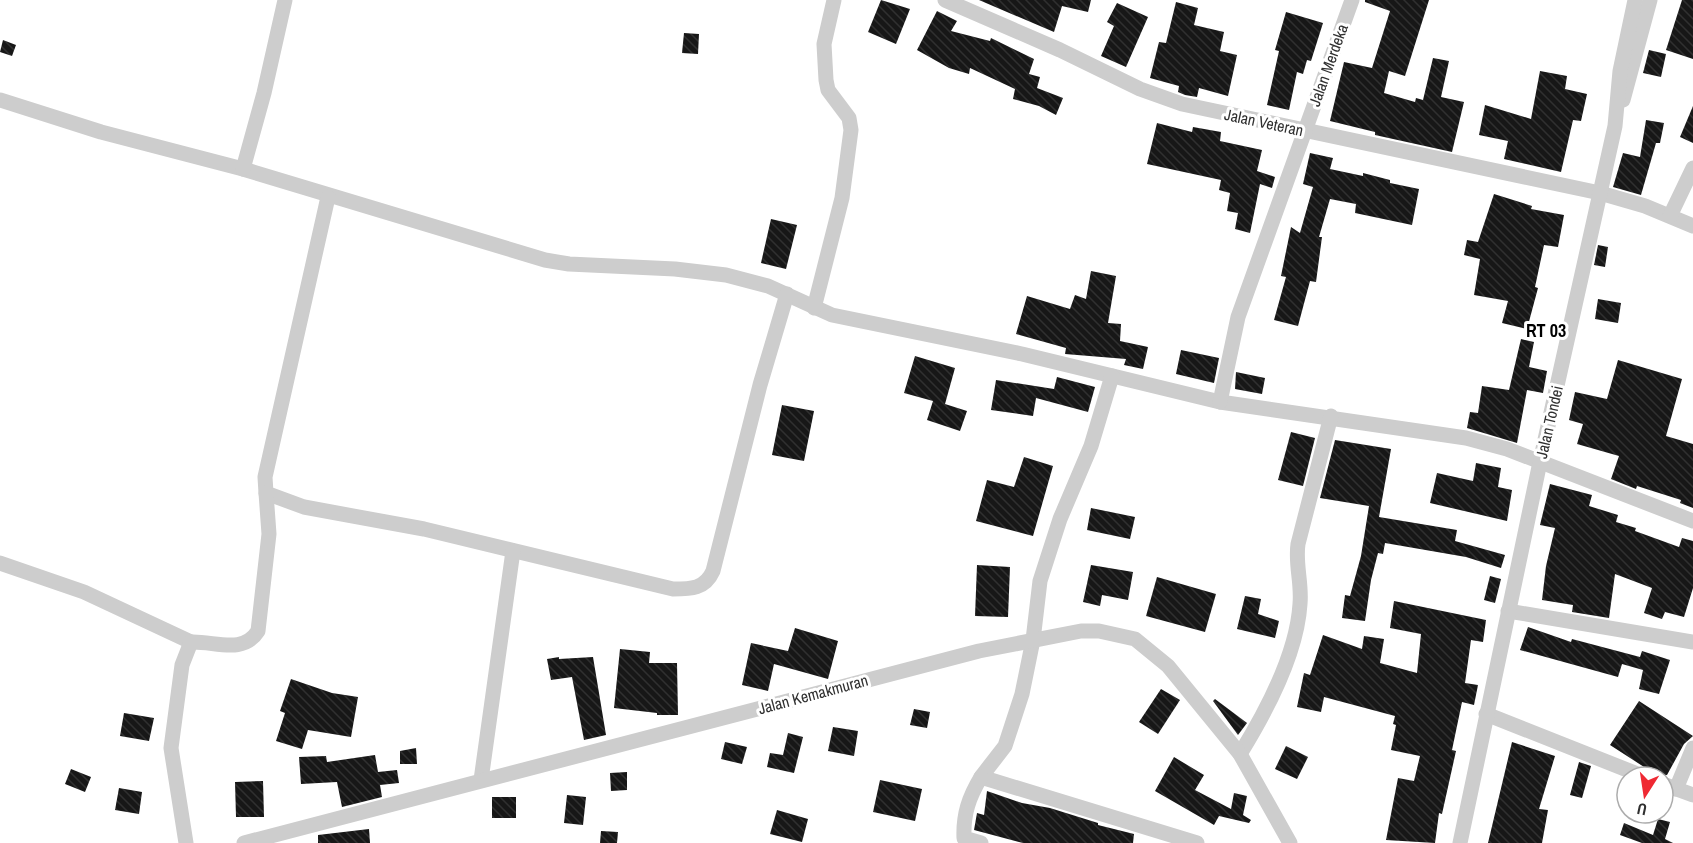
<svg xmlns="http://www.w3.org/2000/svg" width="1693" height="843" font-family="'Archivo Narrow',sans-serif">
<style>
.building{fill:url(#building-back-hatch)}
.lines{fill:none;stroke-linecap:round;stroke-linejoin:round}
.street{stroke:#cdcdcd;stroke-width:15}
.labels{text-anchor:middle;stroke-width:6;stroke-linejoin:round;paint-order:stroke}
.street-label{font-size:16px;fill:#303030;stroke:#fff}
.neighbourhood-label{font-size:18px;font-weight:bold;fill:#000;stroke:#fff}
</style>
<defs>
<pattern id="building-back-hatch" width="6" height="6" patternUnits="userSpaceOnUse" patternTransform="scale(1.5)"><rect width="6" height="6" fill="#171717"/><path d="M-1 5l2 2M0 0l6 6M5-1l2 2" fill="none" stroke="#303030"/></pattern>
</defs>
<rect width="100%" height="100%" fill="#fff"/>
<g class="building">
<path d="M881 0 910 9 896 44 868 32Z"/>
<path d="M979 0H1091L1088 12 1062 6 1054 32Z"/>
<path d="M1365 0H1429L1405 76 1389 71 1384 93 1415 102 1416 98 1423 100 1433 58 1449 61 1441 97 1464 102 1452 152 1375 135V132L1330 121 1344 62 1372 68 1390 11 1365 2Z"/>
<path d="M1682 0H1693V59L1666 50Z"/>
<path d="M1176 2 1198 8 1194 25 1224 32 1220 51 1237 55 1228 96 1199 88 1197 97 1185 95 1178 92 1179 86 1150 78 1159 42 1166 43Z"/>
<path d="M1117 3 1148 17 1126 67 1101 56 1114 26 1107 22Z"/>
<path d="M937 11 957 21 951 31 990 41 991 38 1034 59 1029 74 1040 77 1037 88 1063 98 1056 115 1039 106 1013 99 1015 89 970 68 969 74 949 68 917 50Z"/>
<path d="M1286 12 1323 23 1311 61 1307 60 1303 74 1297 72 1289 110 1267 105 1279 51 1275 50Z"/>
<path d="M684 33 699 34 698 54 682 53Z"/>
<path d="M3 40 16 45 12 56 0 52Z"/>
<path d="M1649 50 1666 54 1661 77 1643 73Z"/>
<path d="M1540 71 1567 76 1565 89 1587 94 1581 121 1573 120 1561 172 1504 159 1508 141 1479 135 1485 105 1531 119Z"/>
<path d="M1693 106V143L1680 137Z"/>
<path d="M1646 120 1664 123 1660 143H1656L1641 195 1613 187 1623 153 1640 157Z"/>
<path d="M1157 123 1192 132 1193 127 1221 132 1220 141 1262 150 1257 171 1275 177 1272 188 1260 184 1250 233 1235 229 1238 213 1227 211 1230 193 1219 190 1221 180 1147 164Z"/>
<path d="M1310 153 1333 158 1330 169 1363 176V173L1390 180V183L1419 189 1412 225 1355 213 1356 204 1330 199 1319 237H1322L1316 282 1310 281 1298 326 1274 320 1286 277 1281 276 1291 227 1300 233 1313 187 1303 184Z"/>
<path d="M1494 194 1532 206 1531 209 1564 215 1558 247 1544 245 1535 287 1538 288 1527 329 1502 323 1508 301 1474 295 1480 259 1464 255 1467 240 1478 242Z"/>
<path d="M771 219 797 225 786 269 761 263Z"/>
<path d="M1598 245 1608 247 1605 267 1594 265Z"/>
<path d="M1091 271 1116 276 1108 323 1121 324 1120 341 1148 347 1143 369 1124 365 1126 359 1065 354 1066 348 1016 334 1027 296 1070 309 1075 295 1086 299Z"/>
<path d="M1598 299 1621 303 1618 323 1595 319Z"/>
<path d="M1521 339 1534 342 1529 367 1547 371 1543 393 1527 390 1517 443 1467 428 1470 412 1478 413 1482 386 1509 390Z"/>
<path d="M1181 350 1219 358 1214 383 1176 374Z"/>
<path d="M915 356 955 368 945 404 967 411 960 431 927 420 933 401 904 393Z"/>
<path d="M1618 360 1682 379 1666 436 1693 444V508L1680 503 1681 500 1637 486 1636 489 1611 479 1619 456 1577 444 1583 424 1569 420 1575 392 1607 399Z"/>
<path d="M1236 372 1265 378 1262 394 1235 389Z"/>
<path d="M1057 377 1095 387 1088 412 1036 398 1033 416 991 410 996 380 1054 389Z"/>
<path d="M782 405 814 411 804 461 772 455Z"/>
<path d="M1291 432 1315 438 1303 486 1278 480Z"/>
<path d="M1335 440 1391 449 1379 517 1457 530 1455 541 1505 555 1501 568 1466 557 1385 543 1383 554 1378 553 1371 580 1365 621 1342 618 1345 595 1350 596 1361 556 1369 506 1320 498Z"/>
<path d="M1024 457 1053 466 1033 536 976 521 987 480 1014 487Z"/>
<path d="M1476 463 1501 468 1498 487 1512 490 1507 521 1430 503 1437 473 1473 481Z"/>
<path d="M1550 484 1592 495 1589 506 1618 515 1616 522 1636 528 1635 531 1679 547 1682 538 1693 541V588L1684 617 1665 612 1662 619 1644 613 1652 588 1615 574 1609 618 1572 612 1573 605 1542 600 1546 566 1555 528 1540 525Z"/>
<path d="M1091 508 1135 517 1130 539 1087 530Z"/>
<path d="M977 565 1010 567 1008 617 975 616Z"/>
<path d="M1091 565 1133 572 1128 600 1102 595 1100 606 1083 602Z"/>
<path d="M1490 576 1501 579 1495 603 1484 600Z"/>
<path d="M1157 577 1216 594 1205 632 1146 616Z"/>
<path d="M1245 596 1261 599 1258 614 1279 621 1275 638 1237 629Z"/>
<path d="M1394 601 1486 620 1483 642 1471 640 1465 683 1478 685 1474 705 1462 702 1452 750 1456 751 1442 814 1439 813 1435 843 1386 840 1398 778 1414 781 1420 756 1391 750 1396 725 1393 724 1395 716 1324 697 1321 712 1297 707 1304 673 1310 675 1323 635 1362 649 1364 636 1384 639 1380 663 1417 673 1421 634 1390 628Z"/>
<path d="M1528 627 1571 642 1572 639 1640 657 1642 651 1670 660 1659 694 1639 689 1643 670 1622 664 1618 677 1520 650Z"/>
<path d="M795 628 838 641 828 679 774 664 768 691 742 685 751 643 788 651Z"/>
<path d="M620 649 650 652 649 663H677L678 715H657V713L614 708Z"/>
<path d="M559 657V659L593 657 606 735 584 740 572 677 551 680 547 659Z"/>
<path d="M291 679 332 693 358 697 351 737 308 730 302 749 276 741 285 713 280 711Z"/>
<path d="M1161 689 1180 700 1158 734 1139 722Z"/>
<path d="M1215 699 1247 723 1238 735 1213 701Z"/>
<path d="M1639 701 1693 736 1684 744 1667 775 1658 776 1610 745Z"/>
<path d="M914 709 930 712 927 728 910 725Z"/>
<path d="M124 713 154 718 149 741 120 736Z"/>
<path d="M833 727 858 731 854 756 828 751Z"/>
<path d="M788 733 803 737 794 773 767 767 770 753 783 755Z"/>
<path d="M725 742 747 747 742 764 721 759Z"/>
<path d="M1512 742 1555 756 1539 809 1548 810 1542 843H1488Z"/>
<path d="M1286 746 1308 757 1297 779 1275 769Z"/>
<path d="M416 748 417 764H400V751Z"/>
<path d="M375 755 378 772 397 770 399 783 380 785 382 797 342 807 337 782 301 784 299 757 326 756 327 762Z"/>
<path d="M1174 757 1204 775 1195 790 1231 809 1234 793 1247 796 1243 815 1251 820 1249 823 1219 816 1214 825 1155 791Z"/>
<path d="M1579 762 1591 766 1582 798 1570 795Z"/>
<path d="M71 769 91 777 85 792 65 784Z"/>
<path d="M627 772V790L611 791 610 773Z"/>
<path d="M880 780 922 789 915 821 873 812Z"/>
<path d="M263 781 264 817H236L235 782Z"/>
<path d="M119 788 142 792 139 814 115 810Z"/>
<path d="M987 791 1022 803 1050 808 1098 823V825L1134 834 1133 843H1023L974 830 977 813 984 815Z"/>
<path d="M567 795 586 797 583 825 564 823Z"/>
<rect x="492" y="797" width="24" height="21"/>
<path d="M777 810 808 819 802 842 770 834Z"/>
<path d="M1658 819 1670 822 1665 839 1673 843H1642L1620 835 1624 823 1653 835Z"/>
<path d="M369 829 370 843H318V835Z"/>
<path d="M601 831 618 832 617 843H600Z"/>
</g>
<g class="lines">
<g class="street">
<path d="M945 0 1060 50 1140 89 1182 104 1600 193 1645 206 1693 226"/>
<path d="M0 100 101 132 243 169 545 260 569 264 675 269 726 275 768 286 832 315 1022 354 1220 402 1466 438 1507 449 1693 521"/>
<path d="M1623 100 1650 0"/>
<path d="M243 169 264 93 285 0"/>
<path d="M328 197 265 477 266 493 304 507 424 529 673 589C691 589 705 589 713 571L760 385 787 294"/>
<path d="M1670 216 1693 168"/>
<path d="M814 308 842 198 851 130 849 118 828 90 826 80 824 44 834 0"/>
<path d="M1112 376 1091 446 1060 519 1040 581 1033 640 1022 694 1005 746 981 777 1197 843"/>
<path d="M1220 402 1238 317 1352 0"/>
<path d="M0 563 84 592 191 642"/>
<path d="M1508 611 1693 642"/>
<path d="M1486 714 1645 777"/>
<path d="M1240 754C1266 712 1297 653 1300 604 1302 583 1295 564 1298 544L1331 416"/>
<path d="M981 777C969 797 963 814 964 838L981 843"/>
<path d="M481 780 513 551"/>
<path d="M1663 784 1693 795"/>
<path d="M1676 789 1693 748"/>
<path d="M186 843 171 748 182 665 191 642C215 641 243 655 258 631L269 534 266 493"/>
<path d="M244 843 979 651 1081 631H1099L1135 639 1168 666 1240 754 1290 843"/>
<path d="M1460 843 1540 462 1615 126 1620 71 1635 0"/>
</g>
</g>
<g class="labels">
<g class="street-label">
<text transform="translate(1328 65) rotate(-70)" y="6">Jalan Merdeka</text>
<text transform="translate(1264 122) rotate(12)" y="6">Jalan Veteran</text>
<text transform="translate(1549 422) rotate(-77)" y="6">Jalan Tondei</text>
<text transform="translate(813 694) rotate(-15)" y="6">Jalan Kemakmuran</text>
</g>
<g class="neighbourhood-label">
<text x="1546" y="337">RT 03</text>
</g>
</g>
<g transform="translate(1645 795) rotate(192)"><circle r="28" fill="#ffffff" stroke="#acacac" stroke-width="1.5"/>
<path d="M0-4.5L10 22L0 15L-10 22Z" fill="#ef2933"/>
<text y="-9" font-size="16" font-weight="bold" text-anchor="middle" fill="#303030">U</text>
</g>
</svg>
